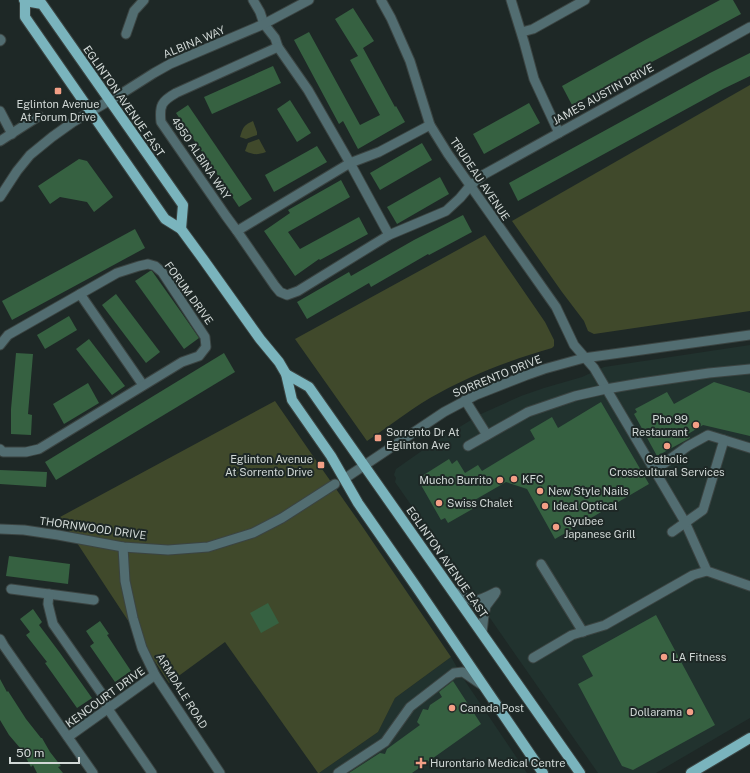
<svg xmlns="http://www.w3.org/2000/svg" width="750" height="773" font-family="'Public Sans',sans-serif">
<style>
.built{fill:#21322e}
.green{fill:#40492b}
.building{fill:#366141}
.lines{fill:none;stroke-linecap:round;stroke-linejoin:round}
.minor-casing{stroke:#3b4442;stroke-width:11}
.major-casing{stroke:#3b4442;stroke-width:12}
.minor{stroke:#526d71;stroke-width:9}
.major{stroke:#7ab4bd;stroke-width:10}
.poi-dot{fill:#f39f86;stroke:#1e2826;stroke-width:1.5}
.labels{text-anchor:middle;stroke-width:4;stroke-linejoin:round;paint-order:stroke}
.street-label{font-size:11px;fill:#d1d8d6;stroke:#1e2826}
.poi-label{font-size:11px;fill:#d1d8d6;stroke:#1e2826;text-anchor:start}
</style>
<rect width="100%" height="100%" fill="#1e2826"/>
<g class="built">
<path d="M750 345V718L656 773H598L395 482 396 478 394 475 396 469 433 443 481 414 521 396 544 388 582 377 604 367Z"/>
<path d="M451 657 465 681 527 773H319L378 732 395 698Z"/>
</g>
<g class="green">
<path d="M750 85V311L594 334 588 331 584 321 562 292 512 221Z"/>
<path d="M253 121 257 132V135L246 139 240 137C243 127 244 125 253 121Z"/>
<path d="M259 139 266 152C257 155 254 155 245 151L248 143Z"/>
<path d="M485 235 545 322 554 340V346L552 348C510 360 468 376 430 398 408 411 388 427 367 441L295 339Z"/>
<path d="M275 401 322 469 362 526 451 657 395 698 378 732 319 773H318L225 642 169 683 60 517Z"/>
</g>
<g class="building">
<path d="M720 0H733L741 14 572 105 562 86 645 40Z"/>
<path d="M353 8 374 41 363 48 395 107 396 106 405 122 358 149 343 121 339 124 294 40 309 32 360 125 380 115 350 60 358 56 335 19Z"/>
<path d="M750 53V76L723 89 518 201 509 183 710 73Z"/>
<path d="M273 66 281 83 212 114 204 97Z"/>
<path d="M290 100 311 133 297 142 277 109Z"/>
<path d="M529 103 540 123 484 154 473 134Z"/>
<path d="M188 105 252 199 239 207 176 113Z"/>
<path d="M422 143 432 160 380 190 370 173Z"/>
<path d="M317 146 327 162 274 192 265 175Z"/>
<path d="M79 159 87 161 113 197 94 212 87 202 60 197 50 204 38 186Z"/>
<path d="M440 177 449 194 397 224 387 207Z"/>
<path d="M341 180 350 197 288 232 300 249 359 217 368 234 320 260 319 259 295 276 264 231 290 213 288 210Z"/>
<path d="M463 215 472 232 429 255 428 254 371 287 369 283 307 319 297 302 349 272 351 276 414 240Z"/>
<path d="M135 229 145 248 12 320 2 301Z"/>
<path d="M150 271H152L181 312 199 338 184 349 135 281Z"/>
<path d="M116 294 160 352 146 363 102 305Z"/>
<path d="M69 316 77 330 45 349 37 335Z"/>
<path d="M89 339 125 386 112 395 76 349Z"/>
<path d="M16 353 33 354 28 414 32 415 31 435 11 434V409Z"/>
<path d="M224 353 235 372 56 480 45 462Z"/>
<path d="M714 382 750 393V436L703 425 688 434 690 438 657 456 634 414 637 412 635 409 667 392 674 404Z"/>
<path d="M88 383 99 403 64 424 53 404Z"/>
<path d="M601 402 649 484 555 539 527 489 506 482 473 501 476 507 448 523 445 518 441 520 421 485 425 482 422 476 449 459 452 464 457 460 465 473 478 465 482 471 535 439 530 430 552 417 558 428Z"/>
<path d="M0 470 47 472 46 487 0 484Z"/>
<path d="M9 556 70 564 68 584 6 576Z"/>
<path d="M268 603 279 623 261 633 250 613Z"/>
<path d="M33 609 42 622 39 625 60 653 92 698 77 708 45 663 47 662 26 635 30 632 20 619Z"/>
<path d="M656 615 715 725 633 770 622 766 578 684 593 676 582 656Z"/>
<path d="M100 621 109 634 107 635 131 671 115 682 90 646 94 643 86 631Z"/>
<path d="M0 679 7 692 8 691 26 719 41 738H42L50 752 61 766 58 767 63 773H37L33 765 31 767 25 756 26 755 9 735 0 720Z"/>
<path d="M453 681 481 724 412 773H349L380 753 385 754 387 749 420 725 417 722 423 709 428 710 430 705 442 697 439 692Z"/>
</g>
<g class="lines">
<g class="minor-casing">
<g id="minor">
<path d="M253 0 260 12 264 24 275 38 278 47 308 90 350 163 389 235"/>
<path d="M381 0 391 18 410 61 430 125 448 154 556 307 574 345 594 368 665 488 685 522 707 571 750 586"/>
<path d="M511 0 524 42 534 79 559 133"/>
<path d="M522 32 533 29 585 0"/>
<path d="M126 34 134 11 144 0"/>
<path d="M0 39 1 40 0 41"/>
<path d="M278 47 176 93C162 101 159 105 161 122L226 216 237 231 275 286 280 292 287 295 298 291 389 235 446 211 460 198 470 186 483 175 750 27"/>
<path d="M0 111 12 134"/>
<path d="M0 141 39 116"/>
<path d="M0 197 17 171 30 155 52 137 73 122 124 92 154 73 170 64 264 24 309 0"/>
<path d="M237 231 350 163 379 152 430 125"/>
<path d="M80 294 143 385"/>
<path d="M0 345 8 335 117 273 139 266 148 264 155 266 162 272 205 337 206 347 199 356 182 362 39 449 26 452H3L0 449"/>
<path d="M465 400 487 435"/>
<path d="M468 446 528 412 575 396 606 389 641 383 709 373 750 369"/>
<path d="M655 470 688 446 708 435 750 448"/>
<path d="M344 479 444 412 476 395 527 375 544 369 584 358 750 335"/>
<path d="M0 529 24 530 58 535 123 547 168 550 208 547 253 533 282 518 335 484"/>
<path d="M672 532 703 510 724 440"/>
<path d="M123 547 125 581 133 618 142 648 155 675 220 773"/>
<path d="M541 564 583 632"/>
<path d="M11 589 94 600"/>
<path d="M452 591C474 603 475 603 496 592"/>
<path d="M49 594 48 604 53 624 102 694 108 709 152 773"/>
<path d="M482 633 484 615 486 606 495 594"/>
<path d="M0 639 4 646 93 773"/>
<path d="M533 658 572 635 605 625 693 575 707 571"/>
<path d="M68 737 155 675"/>
<path d="M338 773 385 742 410 707 454 673 463 672 482 685"/>
</g>
</g>
<g class="major-casing">
<g id="major">
<path d="M24 0 25 1 42 4 183 205 181 229"/>
<path d="M25 1V17L165 219 181 229 203 259 260 339 279 362 286 374 292 400 331 456 358 503 415 585 543 773"/>
<path d="M286 374 309 387 580 773"/>
<path d="M691 773 750 738"/>
</g>
</g>
<use href="#minor" class="minor"/>
<use href="#major" class="major"/>
</g>
<g class="poi-dot">
<rect x="54" y="87" width="8" height="8" rx="2"/>
<circle cx="696" cy="425" r="4"/>
<rect x="374" y="434" width="8" height="8" rx="2"/>
<circle cx="667" cy="446" r="4"/>
<rect x="317" y="461" width="8" height="8" rx="2"/>
<circle cx="514" cy="479" r="4"/>
<circle cx="500" cy="480" r="4"/>
<circle cx="540" cy="491" r="4"/>
<circle cx="439" cy="503" r="4"/>
<circle cx="545" cy="506" r="4"/>
<circle cx="556" cy="527" r="4"/>
<circle cx="664" cy="657" r="4"/>
<circle cx="452" cy="708" r="4"/>
<circle cx="690" cy="712" r="4"/>
<path d="M419 757h4v4h4v4h-4v4h-4v-4h-4v-4h4z"/>
</g>
<g class="labels">
<g class="street-label">
<text transform="translate(194 42) rotate(-23)" y="4">ALBINA WAY</text>
<text transform="translate(603 94) rotate(-29)" y="4">JAMES AUSTIN DRIVE</text>
<text transform="translate(124 101) rotate(55)" y="4">EGLINTON AVENUE EAST</text>
<text transform="translate(201 158) rotate(56)" y="4">4950 ALBINA WAY</text>
<text transform="translate(480 179) rotate(56)" y="4">TRUDEAU AVENUE</text>
<text transform="translate(189 293) rotate(54)" y="4">FORUM DRIVE</text>
<text transform="translate(497 376) rotate(-22)" y="4">SORRENTO DRIVE</text>
<text transform="translate(93 528) rotate(8)" y="4">THORNWOOD DRIVE</text>
<text transform="translate(447 562) rotate(55)" y="4">EGLINTON AVENUE EAST</text>
<text transform="translate(182 691) rotate(58)" y="4">ARMDALE ROAD</text>
<text transform="translate(105 697) rotate(-36)" y="4">KENCOURT DRIVE</text>
</g>
<g class="poi-label">
<text x="58" y="108" text-anchor="middle">Eglinton Avenue<tspan x="58" dy="13">At Forum Drive</tspan></text>
<text x="688" y="423" text-anchor="end">Pho 99<tspan x="688" dy="13">Restaurant</tspan></text>
<text x="386" y="436">Sorrento Dr At<tspan x="386" dy="13">Eglinton Ave</tspan></text>
<text x="313" y="463" text-anchor="end">Eglinton Avenue<tspan x="313" dy="13">At Sorrento Drive</tspan></text>
<text x="667" y="463" text-anchor="middle">Catholic<tspan x="667" dy="13">Crosscultural Services</tspan></text>
<text x="522" y="483">KFC</text>
<text x="492" y="484" text-anchor="end">Mucho Burrito</text>
<text x="548" y="495">New Style Nails</text>
<text x="447" y="507">Swiss Chalet</text>
<text x="553" y="510">Ideal Optical</text>
<text x="564" y="525">Gyubee<tspan x="564" dy="13">Japanese Grill</tspan></text>
<text x="672" y="661">LA Fitness</text>
<text x="460" y="712">Canada Post</text>
<text x="682" y="716" text-anchor="end">Dollarama</text>
<text x="430" y="767">Hurontario Medical Centre</text>
</g>
</g>
<path d="M10 757v6h69v-6" fill="none" stroke="#d1d8d6" stroke-width="2"/>
<text x="16" y="757" font-size="12" fill="#d1d8d6" stroke="#1e2826" stroke-width="3" paint-order="stroke">50 m</text>
</svg>
